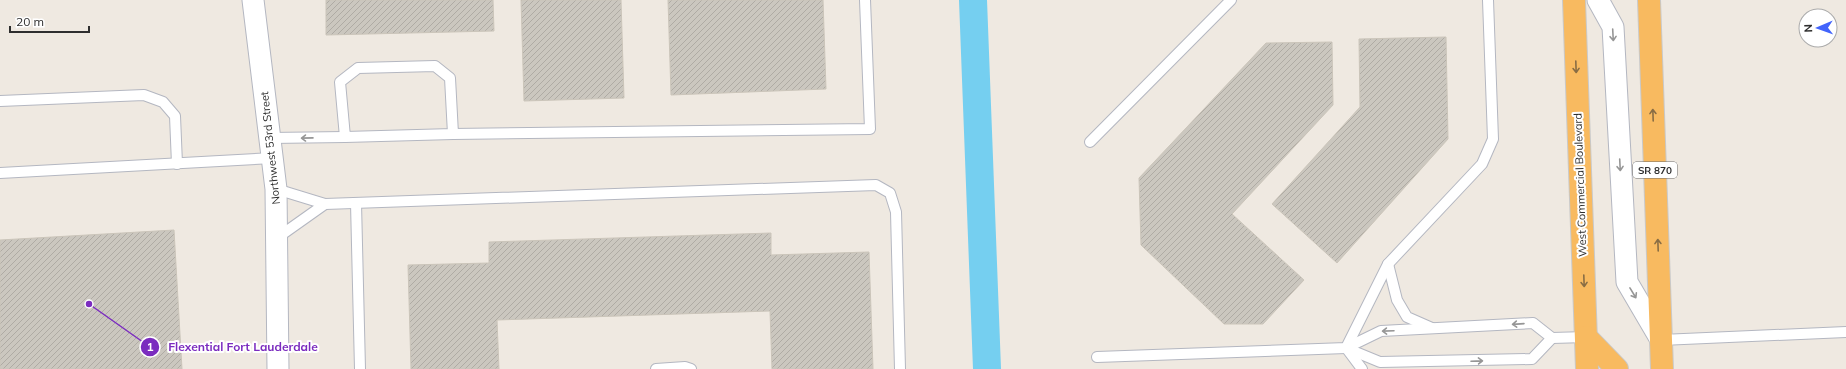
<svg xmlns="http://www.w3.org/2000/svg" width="1846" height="369" font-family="Mulish,sans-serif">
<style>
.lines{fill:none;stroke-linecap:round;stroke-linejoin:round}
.canal{stroke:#75cff0;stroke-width:28}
.building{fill:url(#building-hatch);stroke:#cbc5ba}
.service-casing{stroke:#b4b7c1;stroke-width:12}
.minor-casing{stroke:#b4b7c1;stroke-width:23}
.trunk-casing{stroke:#c9c9c9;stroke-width:24}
.service{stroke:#fff;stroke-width:10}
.minor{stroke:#fff;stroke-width:21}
.trunk{stroke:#f8ba60;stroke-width:22}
.oneway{stroke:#969696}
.oneway2{stroke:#896d44}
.labels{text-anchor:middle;stroke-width:4;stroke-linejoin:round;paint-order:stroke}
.shield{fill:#fff;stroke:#6d6d6d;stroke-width:1}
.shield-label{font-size:10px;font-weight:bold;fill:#2e2e2e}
.street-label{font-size:11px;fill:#2e2e2e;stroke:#fff}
.leader{fill:none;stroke:#7b2cbf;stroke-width:1.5}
.callout-dot{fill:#7b2cbf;stroke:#fff;stroke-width:1.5}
.mark-label{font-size:12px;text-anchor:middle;font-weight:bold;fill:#fff}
.callout-label{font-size:12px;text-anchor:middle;font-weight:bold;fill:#7b2cbf;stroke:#fff;stroke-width:4;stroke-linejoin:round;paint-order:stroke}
</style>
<defs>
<pattern id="building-hatch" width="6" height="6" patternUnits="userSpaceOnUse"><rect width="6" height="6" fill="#cbc7bf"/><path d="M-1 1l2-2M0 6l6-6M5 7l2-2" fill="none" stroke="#afaba4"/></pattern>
</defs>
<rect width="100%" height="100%" fill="#efe9e1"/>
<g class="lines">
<path class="canal" d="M973 0 987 369"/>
</g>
<g class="building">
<path d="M326 0H493L494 31 326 35Z"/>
<path d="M521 0H621L624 98 524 101Z"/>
<path d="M668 0H823L826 89 671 95Z"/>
<path d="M1446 37 1448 139 1337 263 1272 204 1360 107 1359 39Z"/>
<path d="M1332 42 1333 105 1232 214 1304 280 1263 324H1224L1141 245 1139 178 1266 43Z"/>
<path d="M174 230 182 369H0V240Z"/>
<path d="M771 233V255L869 252 873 369H772L770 311 497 320 499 369H411L408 265 489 263V242Z"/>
</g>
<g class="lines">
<g class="service-casing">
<g id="service">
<path d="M0 101 144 95 163 102 175 116 177 164"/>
<path d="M453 134 450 78 435 66 358 68 340 82 345 137 453 134 870 129 865 0"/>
<path d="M270 138 345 137"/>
<path d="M1090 142 1231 0"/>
<path d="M0 173 273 158"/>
<path d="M276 189 325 204 876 185 890 193 896 212 900 369"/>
<path d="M356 203 360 369"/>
<path d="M277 238 325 204"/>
<path d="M1388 264 1397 300 1407 317 1432 328"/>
<path d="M1661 340 1846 332"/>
<path d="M1346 348 1388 264 1482 164 1493 139 1488 0"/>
<path d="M1346 348 1380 362 1532 359 1552 338"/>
<path d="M1347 349 1362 369"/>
<path d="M1097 357 1346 348 1381 331 1533 323 1552 338 1586 337"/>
<path d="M656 369 685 367 691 369"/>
</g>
</g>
<g class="minor-casing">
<g id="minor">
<path d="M253 0 276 189 278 369"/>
<path d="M1598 0 1613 27 1627 282 1661 340"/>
</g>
</g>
<g class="trunk-casing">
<g id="trunk">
<path d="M1574 0 1587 369"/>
<path d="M1649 0 1662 369"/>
<path d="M1586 337 1617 369"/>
</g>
</g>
<use href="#service" class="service"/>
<use href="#minor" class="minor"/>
<use href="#trunk" class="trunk"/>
</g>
<defs><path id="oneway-shaft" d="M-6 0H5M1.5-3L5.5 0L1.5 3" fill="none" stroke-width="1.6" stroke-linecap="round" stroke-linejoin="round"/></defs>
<g class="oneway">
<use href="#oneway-shaft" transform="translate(1613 35) rotate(87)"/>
<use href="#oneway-shaft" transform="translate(307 138) rotate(179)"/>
<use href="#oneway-shaft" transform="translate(1620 165) rotate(87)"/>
<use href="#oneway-shaft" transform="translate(1633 293) rotate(59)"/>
<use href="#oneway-shaft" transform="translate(1518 324) rotate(176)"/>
<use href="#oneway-shaft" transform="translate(1388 331) rotate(178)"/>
<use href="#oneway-shaft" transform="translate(1477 361) rotate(-2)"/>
</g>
<g class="oneway2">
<use href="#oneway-shaft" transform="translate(1576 67) rotate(88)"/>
<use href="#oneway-shaft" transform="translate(1653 115) rotate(-92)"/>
<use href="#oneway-shaft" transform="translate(1658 245) rotate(-92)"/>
<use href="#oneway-shaft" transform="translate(1584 281) rotate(88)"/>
</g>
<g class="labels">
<rect class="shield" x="1633" y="162" width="44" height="16" rx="3"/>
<g class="shield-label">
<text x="1655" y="174">SR 870</text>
</g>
<g class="street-label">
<text transform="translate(270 148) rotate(-96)" y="4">Northwest 53rd Street</text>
<text transform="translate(1580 185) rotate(-92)" y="4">West Commercial Boulevard</text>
</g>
</g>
<path class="leader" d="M89 304L150 347"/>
<g class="callout-dot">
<circle cx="89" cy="304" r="4"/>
<circle cx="150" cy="347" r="10"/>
</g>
<g class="mark-label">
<text x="150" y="351">1</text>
</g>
<g class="callout-label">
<text x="243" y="351">Flexential Fort Lauderdale</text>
</g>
<g transform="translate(1818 28) rotate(268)"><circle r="19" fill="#ffffff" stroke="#ababab"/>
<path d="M0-3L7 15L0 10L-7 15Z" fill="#4264fb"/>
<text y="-6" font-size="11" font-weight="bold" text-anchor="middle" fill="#2e2e2e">N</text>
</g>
<path d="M10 26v6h79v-6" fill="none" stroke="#2e2e2e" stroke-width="2"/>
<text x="16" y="26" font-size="12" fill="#2e2e2e" stroke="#ffffff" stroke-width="3" paint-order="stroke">20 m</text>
</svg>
